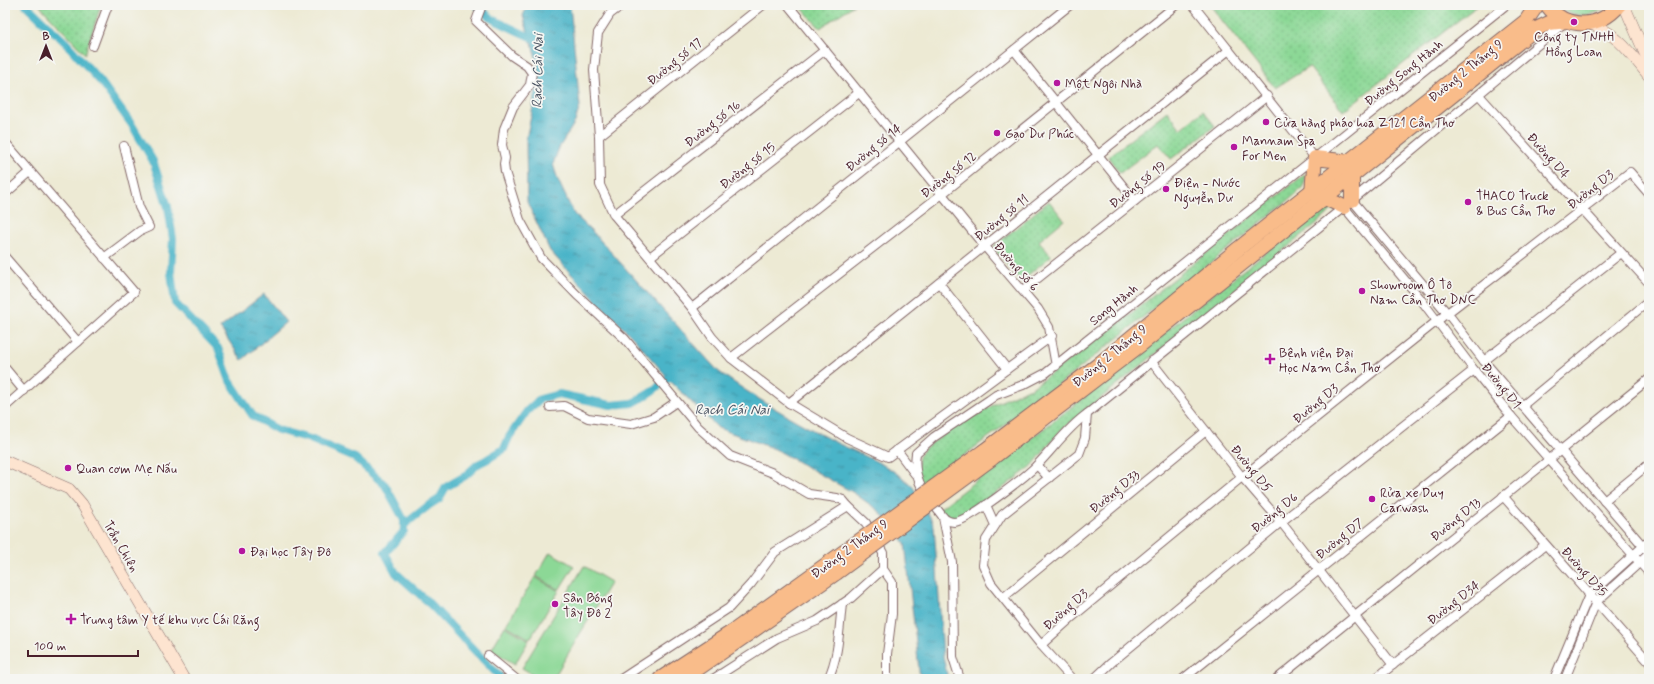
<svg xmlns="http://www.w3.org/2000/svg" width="1654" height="684" font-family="Mynerve,sans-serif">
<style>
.grass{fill:url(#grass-dots);stroke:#6b7c60}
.garden{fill:#8cd896;stroke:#6b7c60}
.water{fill:url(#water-ripples);stroke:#4a6a7a}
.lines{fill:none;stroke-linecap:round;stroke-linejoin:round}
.canal{stroke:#4ab4c8;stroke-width:8}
.street-casing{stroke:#836666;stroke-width:10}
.secondary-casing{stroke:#836666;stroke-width:12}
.highway-casing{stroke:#836666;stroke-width:16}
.street{stroke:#fff;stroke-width:8}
.secondary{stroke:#fde4d0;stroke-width:11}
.highway{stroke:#f9bc8a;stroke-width:14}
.highway-bridge-casing{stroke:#836666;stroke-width:16;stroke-linecap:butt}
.highway-bridge{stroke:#f9bc8a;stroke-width:14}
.poi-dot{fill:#b5179e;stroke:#f6f6f2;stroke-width:1.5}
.labels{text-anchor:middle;stroke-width:3.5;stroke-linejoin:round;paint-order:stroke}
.poi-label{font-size:13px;fill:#4a1f2b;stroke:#f6f6f2;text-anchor:start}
.street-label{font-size:13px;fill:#4a1f2b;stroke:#f6f6f2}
.water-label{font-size:14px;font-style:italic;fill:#4a5362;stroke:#f6f6f2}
</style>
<defs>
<pattern id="grass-dots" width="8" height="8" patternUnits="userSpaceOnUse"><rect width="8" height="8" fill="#8cd896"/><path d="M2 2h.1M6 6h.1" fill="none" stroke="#7ab981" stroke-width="1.8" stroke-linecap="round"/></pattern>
<pattern id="water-ripples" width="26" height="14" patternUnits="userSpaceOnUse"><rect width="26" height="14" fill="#4ab4c8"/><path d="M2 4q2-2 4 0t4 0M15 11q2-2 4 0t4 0" fill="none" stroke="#4092a3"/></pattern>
</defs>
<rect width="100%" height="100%" fill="#f6f6f2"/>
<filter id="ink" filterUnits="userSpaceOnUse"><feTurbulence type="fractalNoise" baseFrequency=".025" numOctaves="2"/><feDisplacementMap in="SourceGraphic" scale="8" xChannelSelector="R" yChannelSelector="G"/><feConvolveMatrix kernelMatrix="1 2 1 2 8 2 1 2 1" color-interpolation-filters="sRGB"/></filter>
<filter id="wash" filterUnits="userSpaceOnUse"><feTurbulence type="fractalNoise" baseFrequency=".012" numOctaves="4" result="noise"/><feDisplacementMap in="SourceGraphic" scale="16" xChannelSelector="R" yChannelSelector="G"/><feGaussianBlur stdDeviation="0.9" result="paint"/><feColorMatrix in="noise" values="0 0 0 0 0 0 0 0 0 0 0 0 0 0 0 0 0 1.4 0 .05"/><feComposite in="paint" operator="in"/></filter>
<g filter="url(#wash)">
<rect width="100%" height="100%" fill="#edead4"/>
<g class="grass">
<path d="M39 5H101L85 54Z"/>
<path d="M799 5H854L820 28Z"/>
<path d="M1210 5H1478L1343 111 1309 67 1275 88Z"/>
<path d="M1560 5H1607C1595 18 1571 19 1560 5Z"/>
<path d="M1167 111 1181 129 1203 111 1215 126 1171 159 1158 144 1120 173 1108 157Z"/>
<path d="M1305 174C1307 186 1299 191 1290 199L1060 384 923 486 917 471 919 457 925 448 952 429 997 403 1033 387 1129 315Z"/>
<path d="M1049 201 1064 220 1039 241 1051 256 1021 281 993 247Z"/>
<path d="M1327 204 1332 209 1327 215 1060 431 1032 466 996 493 959 518C949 519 945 516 939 509L1077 403 1127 362Z"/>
</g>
<g class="garden">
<path d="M550 552 574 566 559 590 536 576Z"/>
<path d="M584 566 611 582 553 679H541L522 668Z"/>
<path d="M535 577 559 591 530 639 506 625Z"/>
<path d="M505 626 529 640 515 664 491 650Z"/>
</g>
<g class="water">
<path d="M527 5H570L580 106 575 122 559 148 553 164 558 180 574 214 591 230 718 371C754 398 794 420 833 441 859 454 889 464 910 484 918 492 930 516 934 526L943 656 948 679H920L905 543 879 511 854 493 775 449 718 428 675 386 635 340 598 303 550 251 527 202 526 139 533 107 538 64 523 16Z"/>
<path d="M264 294 286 322 242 360 220 328Z"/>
</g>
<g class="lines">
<g class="canal">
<path d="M26 5 66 43 101 82 132 125 153 161 168 207 173 239 171 272 175 303 218 348 230 381 253 416 278 430 310 439 355 458 385 485 404 520V531L385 553 396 573 426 600 502 679"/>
<path d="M476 5 492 19 539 41"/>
<path d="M404 525 428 506 439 499 446 487 465 476 478 464 486 460 504 449 509 437 527 411 540 399 559 394 611 405 633 403 650 393 667 379 677 374"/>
</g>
</g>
</g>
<g filter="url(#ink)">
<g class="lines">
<g class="street-casing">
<g id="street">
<path d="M482 5 476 21 512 56 527 66 532 73 530 85 513 107 504 129 502 145 505 158 504 164 505 172 520 220 541 258 577 295 625 339 698 427 730 456 773 473 809 494 837 498 843 500 848 506 775 552 751 584 729 608 621 679"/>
<path d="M622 5 610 14 598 33 594 70 599 136 600 185 614 215 692 308 712 337 731 358 789 403 847 438 888 457 1052 336"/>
<path d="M788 5 981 242 1038 309 1049 327 1056 366"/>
<path d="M1193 5 1315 158"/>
<path d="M93 46 108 5"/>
<path d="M1014 50 1135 201"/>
<path d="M1479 95 1649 283"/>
<path d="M599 136 763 5"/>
<path d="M5 142 134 292 5 407"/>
<path d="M5 194 30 172"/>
<path d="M1352 200 1448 314 1484 361 1649 553"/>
<path d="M1344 207 1419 297 1474 370 1511 416 1649 573"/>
<path d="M614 215 825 50"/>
<path d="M5 257 78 342"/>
<path d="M650 257 860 92"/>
<path d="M104 258 140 231 149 227 139 207 124 146"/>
<path d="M939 283 1007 369"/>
<path d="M1023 290 1267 96"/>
<path d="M692 308 1070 5"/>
<path d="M731 358 942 194 1176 5"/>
<path d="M1151 361 1242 477 1281 522 1393 665"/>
<path d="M1484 361 1621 253"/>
<path d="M5 368 24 391"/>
<path d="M789 403 1229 50"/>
<path d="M1522 406 1649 301"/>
<path d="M550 407 564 406 588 418 631 424 654 417 676 402"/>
<path d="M1087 414C1067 428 1054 448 1037 465 1025 477 969 521 954 522 949 522 946 520 943 517 927 495 912 482 916 453L934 437 989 400 996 395 1023 385 1046 373 1506 5"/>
<path d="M897 450 915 474"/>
<path d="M1037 465 1049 478"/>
<path d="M1503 496 1649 662"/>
<path d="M1604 501 1649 464"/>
<path d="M986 505 995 525"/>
<path d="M943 517 952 562 953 657 960 679"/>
<path d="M883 569 892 582V614L887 654V679"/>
<path d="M1004 597 1206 431"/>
<path d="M1041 645 1070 619 1242 477 1437 321 1630 172 1649 194"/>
<path d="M488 656 516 679"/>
<path d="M713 679 777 638 817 621 851 598 883 569V553L866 523 848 506"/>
<path d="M828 679C839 656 839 630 842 604"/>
<path d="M1072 679 1041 645 991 583 983 565 986 540 1002 515 1079 454 1085 438 1087 414 1344 207 1564 23"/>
<path d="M1094 679 1111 663 1281 522 1474 370"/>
<path d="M1183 679 1511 416"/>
<path d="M1277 679 1649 379"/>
<path d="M1375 679 1545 545"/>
<path d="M1554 679 1589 595 1649 541"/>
<path d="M1565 679 1596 602 1649 554"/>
</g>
</g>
<g class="secondary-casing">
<g id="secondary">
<path d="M1624 5 1649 63"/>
<path d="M1589 23C1617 33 1631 54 1649 76"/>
<path d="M5 461 69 489 82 504 184 679"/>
</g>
</g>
<g class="highway-casing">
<g id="highway">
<path d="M1547 5C1565 30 1600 29 1619 5"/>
<path d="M1352 174V200"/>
<path d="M1312 192 1315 158 1350 162"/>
<path d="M1323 197 1344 207"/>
<path d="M984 451 1098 365 1238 249 1526 21 1537 5"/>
<path d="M991 459 1139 346 1534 30 1549 23 1567 21"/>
<path d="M660 679 735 630 830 562"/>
<path d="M683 679 836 573"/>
</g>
</g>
<use href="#street" class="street"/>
<use href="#secondary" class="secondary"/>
<use href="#highway" class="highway"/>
<g class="highway-bridge-casing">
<g id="highway-bridge">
<path d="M830 562 984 451"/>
<path d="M836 573 991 459"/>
</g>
</g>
<use href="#highway-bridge" class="highway-bridge"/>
</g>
</g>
<g class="poi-dot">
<circle cx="1574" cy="22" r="4"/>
<circle cx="1057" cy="83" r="4"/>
<circle cx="1266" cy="122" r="4"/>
<circle cx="997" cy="133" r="4"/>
<circle cx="1234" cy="147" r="4"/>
<circle cx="1166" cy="189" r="4"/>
<circle cx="1468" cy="202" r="4"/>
<circle cx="1362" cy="291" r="4"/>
<path d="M1268 353h4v4h4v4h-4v4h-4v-4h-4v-4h4z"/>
<circle cx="68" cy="468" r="4"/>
<circle cx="1372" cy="499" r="4"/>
<circle cx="242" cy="551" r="4"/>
<circle cx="555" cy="604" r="4"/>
<path d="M69 613h4v4h4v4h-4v4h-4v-4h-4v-4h4z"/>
</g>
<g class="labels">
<g class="poi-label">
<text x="1574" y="41" text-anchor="middle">Công ty TNHH<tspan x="1574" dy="15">Hồng Loan</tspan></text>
<text x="1065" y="88">Một Ngôi Nhà</text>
<text x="1274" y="127">Cửa hàng pháo hoa Z121 Cần Thơ</text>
<text x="1005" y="138">Gạo Dư Phúc</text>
<text x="1242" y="145">Mannam Spa<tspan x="1242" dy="15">For Men</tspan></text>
<text x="1174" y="187">Điện - Nước<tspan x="1174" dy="15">Nguyễn Dư</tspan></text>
<text x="1476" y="200">THACO Truck<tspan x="1476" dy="15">&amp; Bus Cần Thơ</tspan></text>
<text x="1370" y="289">Showroom Ô Tô<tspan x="1370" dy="15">Nam Cần Thơ DNC</tspan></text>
<text x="1279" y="357">Bệnh viện Đại<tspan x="1279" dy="15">Học Nam Cần Thơ</tspan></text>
<text x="76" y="473">Quan cơm Mẹ Nấu</text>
<text x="1380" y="497">Rửa xe Duy<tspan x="1380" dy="15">Carwash</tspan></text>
<text x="250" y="556">Đại học Tây Đô</text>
<text x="563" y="602">Sân Bóng<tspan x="563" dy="15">Tây Đô 2</tspan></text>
<text x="80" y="624">Trung tâm Y tế khu vực Cái Răng</text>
</g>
<g class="street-label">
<text transform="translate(674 61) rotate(-39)" y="5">Đường số 17</text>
<text transform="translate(1465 70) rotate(-39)" y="5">Đường 2 Tháng 9</text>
<text transform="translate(1403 72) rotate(-39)" y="5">Đường Song Hành</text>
<text transform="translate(712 123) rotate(-38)" y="5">Đường số 16</text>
<text transform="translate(873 147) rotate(-39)" y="5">Đường số 14</text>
<text transform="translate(1549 155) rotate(48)" y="5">Đường D4</text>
<text transform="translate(747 165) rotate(-38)" y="5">Đường số 15</text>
<text transform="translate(948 174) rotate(-38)" y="5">Đường số 12</text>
<text transform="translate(1137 184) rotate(-38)" y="5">Đường số 19</text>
<text transform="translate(1590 189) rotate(-38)" y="5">Đường D3</text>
<text transform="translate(1001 217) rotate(-39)" y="5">Đường số 11</text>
<text transform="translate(1017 266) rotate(49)" y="5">Đường số 6</text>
<text transform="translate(1113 304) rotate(-39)" y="5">Song Hành</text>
<text transform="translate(1109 355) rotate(-39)" y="5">Đường 2 Tháng 9</text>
<text transform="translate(1502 385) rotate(51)" y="5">Đường D1</text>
<text transform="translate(1315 403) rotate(-39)" y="5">Đường D3</text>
<text transform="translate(1252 468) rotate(51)" y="5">Đường D5</text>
<text transform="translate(1114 491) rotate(-39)" y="5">Đường D33</text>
<text transform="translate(1274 512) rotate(-39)" y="5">Đường D6</text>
<text transform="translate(1455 519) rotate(-39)" y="5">Đường D13</text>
<text transform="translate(1339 538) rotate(-39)" y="5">Đường D7</text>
<text transform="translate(122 546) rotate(60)" y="5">Trần Chiên</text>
<text transform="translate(849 548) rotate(-36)" y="5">Đường 2 Tháng 9</text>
<text transform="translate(1585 571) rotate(48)" y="5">Đường D35</text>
<text transform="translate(1453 602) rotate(-38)" y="5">Đường D34</text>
<text transform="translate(1065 609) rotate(-41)" y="5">Đường D3</text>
</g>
<g class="water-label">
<text transform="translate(537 71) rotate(-89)" y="5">Rạch Cái Nai</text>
<text x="732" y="414">Rạch Cái Nai</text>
</g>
</g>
<rect width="1654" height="684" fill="none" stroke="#f6f6f2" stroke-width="20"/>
<g transform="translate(46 46)" stroke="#f6f6f2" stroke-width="3" paint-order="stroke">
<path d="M0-3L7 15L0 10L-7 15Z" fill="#4a1f2b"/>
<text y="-6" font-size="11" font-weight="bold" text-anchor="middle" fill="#4a1f2b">B</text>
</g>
<path d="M28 650v6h110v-6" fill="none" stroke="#4a1f2b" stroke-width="2"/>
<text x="34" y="650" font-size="12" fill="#4a1f2b" stroke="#f6f6f2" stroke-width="3" paint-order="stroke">100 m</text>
</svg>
